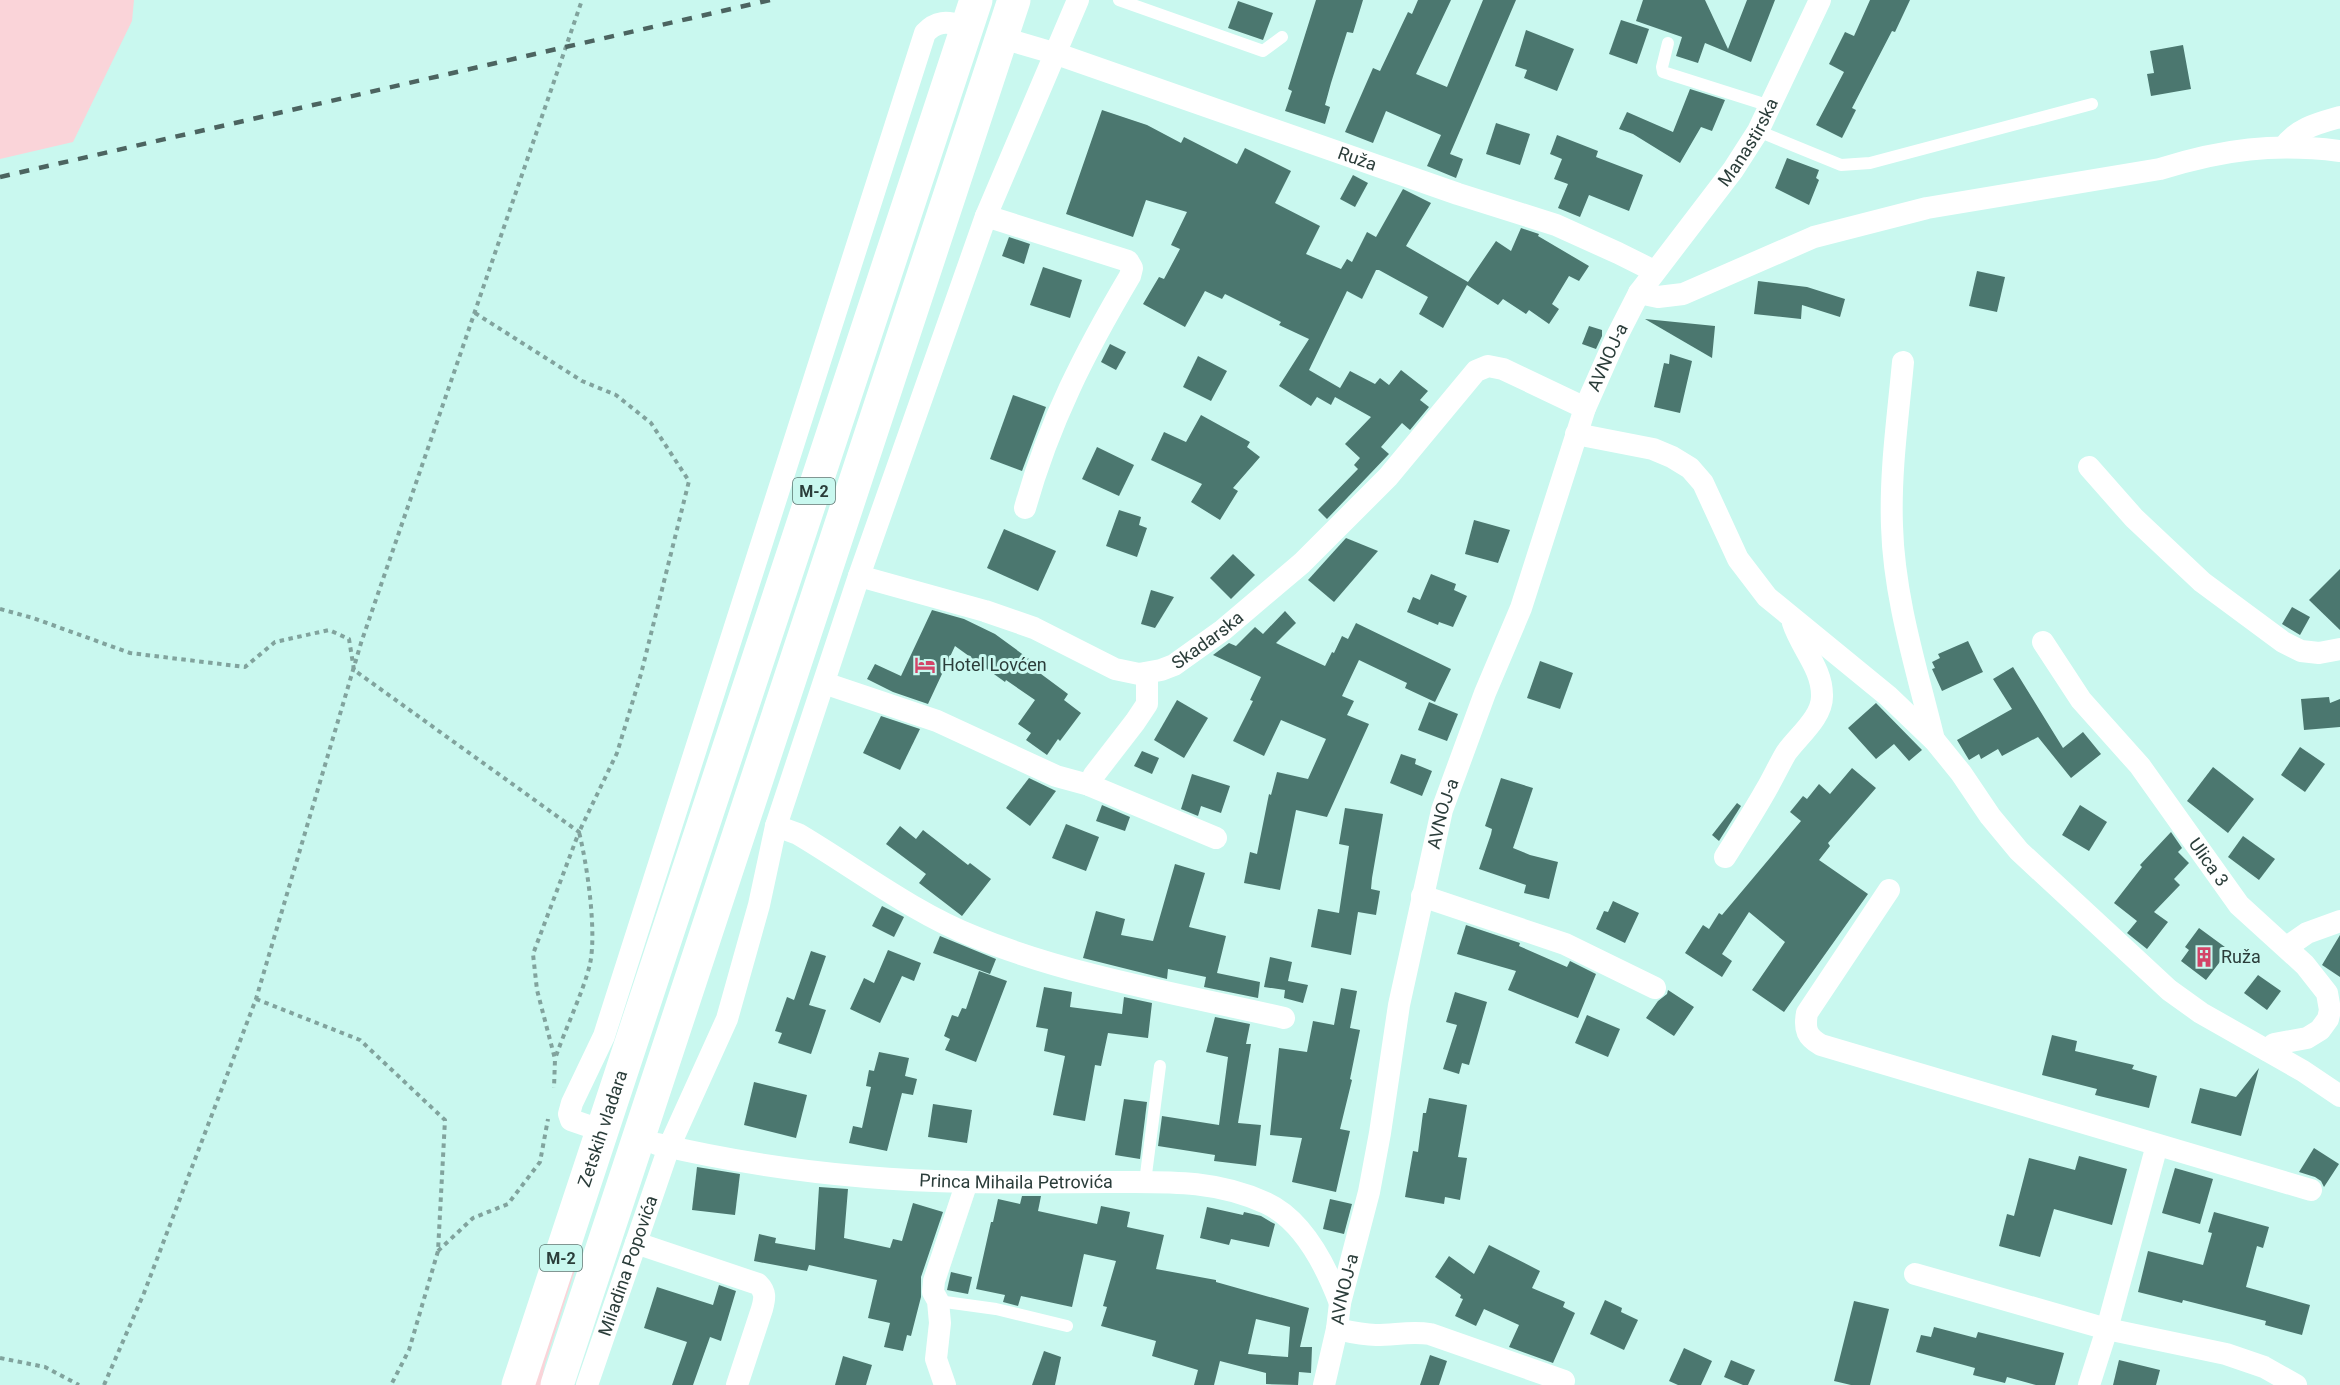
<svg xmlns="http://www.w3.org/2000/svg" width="2340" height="1385" font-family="Roboto,sans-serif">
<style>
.green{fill:#fad4d9}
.building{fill:#4b776f;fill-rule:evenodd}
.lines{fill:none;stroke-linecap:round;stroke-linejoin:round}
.path{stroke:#81a39d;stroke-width:4;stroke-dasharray:4.5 4.5;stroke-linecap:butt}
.lane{stroke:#fff;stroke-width:12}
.street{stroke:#fff;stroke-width:22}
.primary{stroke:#fff;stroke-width:33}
.rail{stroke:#4c6460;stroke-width:4.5;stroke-dasharray:10 10;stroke-linecap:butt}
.labels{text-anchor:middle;stroke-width:6;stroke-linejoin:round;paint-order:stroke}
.shield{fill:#c9f8ef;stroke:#5a7570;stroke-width:1.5}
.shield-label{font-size:16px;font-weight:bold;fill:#2b3d3a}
.street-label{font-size:18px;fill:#2b3d3a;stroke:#c9f8ef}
.poi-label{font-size:18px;fill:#2b3d3a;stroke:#c9f8ef;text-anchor:start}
</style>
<rect width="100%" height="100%" fill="#c9f8ef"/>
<g class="green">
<path d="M0 0H134L132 21 73 142 0 159Z"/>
<path d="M575 1245 582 1248 545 1364 541 1385H531Z"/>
</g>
<g class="building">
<path d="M1316 0H1363L1353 33 1347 32 1331 83 1325 105 1330 107 1325 124 1285 111 1292 91 1288 89Z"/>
<path d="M1418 0H1451L1416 74 1447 87 1483 0H1516L1450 154 1463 159 1456 178 1427 166 1441 135 1386 111 1373 143 1345 132 1373 68 1380 71 1408 12 1412 14Z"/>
<path d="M1643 0H1705L1728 49 1747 0H1775L1751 62 1705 43 1698 63 1676 56 1682 37 1636 21Z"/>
<path d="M1870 0H1910L1895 32 1892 31 1852 108 1856 110 1842 138 1816 125 1844 72 1829 64 1845 32 1854 36Z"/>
<path d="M1238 1 1273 13 1263 40 1228 28Z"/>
<path d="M1621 20 1649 29 1637 64 1609 54Z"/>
<path d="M1526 30 1574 49 1557 91 1524 78 1527 70 1515 66Z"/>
<path d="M2183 45 2191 89 2151 96 2147 74 2154 73 2150 51Z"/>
<path d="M1690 89 1725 100 1712 131 1701 127 1680 163 1633 134 1619 129 1627 112 1673 132Z"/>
<path d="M1102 110 1147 125 1181 143 1184 137 1237 164 1245 148 1291 171 1275 203 1320 226 1306 254 1341 269 1347 259 1352 262 1367 232 1376 237 1403 189 1431 203 1406 246 1468 282 1496 241 1511 251 1521 228 1539 234 1538 236 1589 266 1579 281 1569 276 1552 304 1559 309 1549 324 1529 310 1526 314 1503 299 1498 305 1467 285 1443 328 1419 314 1428 297 1379 270H1376L1362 299 1347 291 1309 370 1340 388 1350 371 1375 384 1380 378 1389 385 1401 370 1428 391 1420 400 1429 407 1410 430 1402 423 1381 447 1389 454 1327 519 1318 510 1358 469 1354 465 1360 458 1345 444 1371 417 1335 397 1331 405 1317 397 1311 406 1279 386 1309 339 1279 325 1281 322 1225 294 1222 299 1205 291 1185 327 1143 304 1159 277 1164 279 1180 249 1171 245 1187 212 1146 200 1133 237 1066 214Z"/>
<path d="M1496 123 1530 134 1520 165 1486 154Z"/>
<path d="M1557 135 1598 151 1596 157 1643 175 1629 211 1589 195 1580 217 1558 208 1568 184 1554 179 1562 159 1550 154Z"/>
<path d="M1787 158 1819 170 1816 178 1819 180 1809 205 1775 188Z"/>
<path d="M1353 175 1368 183 1355 207 1340 199Z"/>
<path d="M1009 237 1030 244 1024 264 1002 256Z"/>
<path d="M1043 267 1082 280 1070 318 1030 305Z"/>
<path d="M1977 271 2005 277 1997 312 1969 306Z"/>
<path d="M1758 281 1807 287 1845 299 1840 317 1802 305 1801 319 1754 314Z"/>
<path d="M1645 319 1715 326 1712 358Z"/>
<path d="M1589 326 1602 330V336L1596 349 1582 344Z"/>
<path d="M1110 344 1126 352 1116 370 1101 362Z"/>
<path d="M1670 354 1692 361 1680 413 1654 407 1664 363 1669 364Z"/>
<path d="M1198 356 1227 371 1211 401 1183 387Z"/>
<path d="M1013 395 1046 407 1022 471 990 459Z"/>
<path d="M1201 415 1250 442 1247 447 1260 457 1233 488 1238 491 1220 520 1191 502 1202 484 1151 460 1164 432 1186 442Z"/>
<path d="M1097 447 1134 465 1119 496 1082 479Z"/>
<path d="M1119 510 1141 517 1139 525 1147 528 1137 557 1106 546Z"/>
<path d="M1474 520 1510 530 1498 563 1465 554Z"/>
<path d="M1004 529 1056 551 1038 591 987 568Z"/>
<path d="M1346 538 1378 551 1334 602 1308 580Z"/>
<path d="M1233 554 1255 575 1231 599 1210 578Z"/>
<path d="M2340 569V630L2309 600Z"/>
<path d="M1431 574 1456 584 1454 590 1467 596 1453 627 1439 622 1438 625 1407 612 1413 597 1420 600Z"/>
<path d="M1151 590 1174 597 1155 628 1141 624Z"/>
<path d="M2292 607 2310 617 2300 635 2282 624Z"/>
<path d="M932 610 964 619 995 634 1040 667 1037 671 1068 694 1064 700 1081 713 1060 741 1058 739 1047 755 1026 740 1031 733 1018 724 1035 700 1006 680 1005 682 955 646 928 704 893 692 867 679 875 664 901 676Z"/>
<path d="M1285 611 1296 623 1276 643 1325 666 1332 652 1334 653 1342 636 1348 639 1356 623 1451 669 1435 702 1405 688 1407 683 1359 660 1342 696 1354 701 1347 715 1369 724 1327 817 1296 810 1280 890 1244 883 1250 852 1257 854 1269 794 1271 795 1277 772 1308 779 1326 739 1281 720 1264 756 1233 741 1253 701 1250 700 1261 677 1213 655 1229 643 1236 646 1255 627 1263 634Z"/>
<path d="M1968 641 1983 672 1942 691 1932 669 1935 668 1932 662 1940 658 1938 654Z"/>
<path d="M1540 661 1573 673 1560 709 1527 698Z"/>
<path d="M2013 667 2063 748 2083 732 2101 754 2071 778 2038 737 2002 756 1998 749 1981 759 1979 754 1969 760 1957 740 2012 709 1993 679Z"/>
<path d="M2329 697 2330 703 2340 699V727L2304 730 2301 699Z"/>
<path d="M1177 700 1208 718 1184 758 1154 740Z"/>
<path d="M1429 702 1458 714 1447 741 1418 730Z"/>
<path d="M1876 703 1922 750 1909 761 1894 744 1876 759 1848 728Z"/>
<path d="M881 716 920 729 900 770 863 753Z"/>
<path d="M2300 747 2325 764 2305 792 2281 775Z"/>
<path d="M1142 751 1159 758 1152 774 1134 766Z"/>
<path d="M1401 754 1416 759 1415 764 1432 771 1422 796 1390 783Z"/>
<path d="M2213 767 2254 799 2228 833 2187 801Z"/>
<path d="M1852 768 1876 788 1828 843 1830 846 1819 860 1868 894 1784 1012 1752 990 1785 942 1749 912 1722 954 1732 961 1722 977 1685 953 1703 925 1709 929 1719 913 1722 915 1801 821 1790 812 1803 796 1807 799 1819 784 1830 794Z"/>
<path d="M1192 774 1230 786 1221 813 1201 806 1198 816 1181 809Z"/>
<path d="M1029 778 1056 791 1030 826 1006 808Z"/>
<path d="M1501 778 1533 788 1513 848 1530 855 1558 862 1549 899 1524 893 1526 885 1479 869 1491 834 1492 829 1485 826Z"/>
<path d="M1737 803 1741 806 1719 841 1712 835Z"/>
<path d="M1102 805 1130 817 1125 831 1096 821Z"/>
<path d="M2080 805 2107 822 2089 851 2062 835Z"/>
<path d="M1345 808 1383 814 1372 878 1371 889 1380 891 1376 915 1358 912 1351 955 1311 947 1318 909 1339 913 1349 846 1339 844Z"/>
<path d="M1066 824 1099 837 1086 871 1052 858Z"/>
<path d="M900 826 916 839 923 830 968 865 970 863 991 879 962 916 919 883 926 874 886 844Z"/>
<path d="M2171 832 2182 848 2178 852 2189 863 2174 879 2180 885 2154 912 2168 922 2147 949 2127 933 2137 921 2114 903 2142 867 2140 865Z"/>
<path d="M2243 836 2275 859 2259 880 2228 857Z"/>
<path d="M1175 864 1205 873 1189 927 1226 936 1217 973 1260 982 1258 998 1204 987 1206 977 1168 969 1167 979 1083 958 1096 911 1125 919 1121 935 1153 941Z"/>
<path d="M1613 901 1639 913 1625 943 1596 929 1604 911 1608 912Z"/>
<path d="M882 906 904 917 894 937 872 926Z"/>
<path d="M1466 925 1520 943 1519 946 1567 967 1570 961 1596 974 1578 1018 1508 990 1516 971 1457 954Z"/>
<path d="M2199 928 2229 950 2206 980 2181 961 2189 950 2185 947Z"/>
<path d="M2340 935V977L2322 965Z"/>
<path d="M940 936 996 959 990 974 933 953Z"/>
<path d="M888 950 921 963 914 981 902 976 880 1023 850 1009 864 978 874 983Z"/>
<path d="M811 951 826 956 809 1005 826 1010 811 1054 778 1043 782 1033 775 1031 787 997 794 1000Z"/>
<path d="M1270 957 1292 962 1288 981 1308 985 1303 1003 1284 998 1285 990 1264 987Z"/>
<path d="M979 971 1007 981 976 1062 945 1050 950 1039 944 1036 952 1015 958 1017 962 1008 966 1009Z"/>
<path d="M2258 975 2281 991 2267 1010 2244 993Z"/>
<path d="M1044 987 1072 992 1070 1007 1122 1014 1124 997 1152 1003 1148 1038 1108 1033 1101 1066 1095 1065 1085 1121 1053 1115 1065 1056 1044 1051 1048 1029 1036 1027Z"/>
<path d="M1341 988 1357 991 1350 1028 1360 1030 1350 1079 1352 1080 1340 1129 1350 1131 1336 1192 1292 1182 1302 1138 1270 1135 1279 1048 1307 1052 1313 1021 1334 1025Z"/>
<path d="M1668 990 1694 1007 1674 1036 1646 1018 1658 1001 1667 994Z"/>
<path d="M1455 992 1487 1002 1469 1065 1462 1063 1459 1074 1443 1069 1457 1025 1446 1022Z"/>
<path d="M1587 1015 1620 1029 1608 1057 1575 1043Z"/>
<path d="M1215 1017 1250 1024 1246 1044H1251L1238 1123 1261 1125 1256 1166 1214 1161 1215 1155 1158 1146 1162 1116 1219 1125 1228 1057 1206 1052Z"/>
<path d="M2052 1035 2077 1041 2075 1051 2134 1065 2132 1069 2157 1076 2149 1108 2095 1095 2097 1089 2042 1075Z"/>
<path d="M879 1052 909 1058 905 1076 917 1079 913 1095 902 1093 887 1151 849 1143 853 1126 862 1128 871 1087 866 1086 869 1070 874 1071Z"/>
<path d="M2259 1068 2241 1136 2191 1123 2200 1088 2236 1097Z"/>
<path d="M754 1082 807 1095 796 1138 744 1125Z"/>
<path d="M1429 1098 1467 1105 1458 1157 1467 1158 1460 1200 1445 1197 1444 1204 1405 1197 1413 1151 1418 1152 1423 1113H1426Z"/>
<path d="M1124 1099 1147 1102 1140 1159 1115 1155Z"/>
<path d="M933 1104 972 1110 967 1143 928 1137Z"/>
<path d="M2314 1148 2339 1164 2324 1187 2321 1181 2315 1177 2299 1172Z"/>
<path d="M2079 1156 2127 1169 2112 1225 2054 1209 2040 1257 1999 1246 2007 1214 2014 1216 2029 1158 2075 1170Z"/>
<path d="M697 1167 740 1174 735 1215 692 1210Z"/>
<path d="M2175 1168 2213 1179 2200 1224 2162 1213Z"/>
<path d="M819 1187 848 1189 844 1238 890 1248 893 1239 902 1241 913 1203 943 1212 921 1277V1297L911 1336 907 1335 903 1351 884 1347 890 1323 868 1318 877 1280 809 1265 807 1271 754 1261 759 1234 776 1238 775 1243 815 1250Z"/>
<path d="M1022 1196H1041L1038 1211 1097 1224 1101 1206 1130 1212 1127 1227 1164 1235 1156 1269 1216 1280V1282L1309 1308 1300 1347H1312L1311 1373 1299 1372 1298 1385 1266 1384V1373L1220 1361 1214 1385H1194L1198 1370 1152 1356 1156 1341 1101 1326 1107 1307 1103 1306 1116 1261 1084 1254 1072 1307 1021 1296 1018 1306 1003 1302 1005 1295 976 1289 991 1222H993L998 1199 1020 1204ZM1256 1319 1290 1327 1288 1357 1248 1354Z"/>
<path d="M1330 1199 1352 1204 1344 1234 1323 1229Z"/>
<path d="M1207 1207 1243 1215 1244 1212 1261 1216 1271 1222 1275 1224 1269 1247 1231 1239 1229 1245 1200 1238Z"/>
<path d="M2214 1212 2269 1227 2263 1248 2257 1246 2246 1287 2310 1305 2302 1335 2265 1325 2266 1321 2183 1300 2182 1303 2138 1292 2148 1251 2203 1265 2212 1233 2208 1232Z"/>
<path d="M1489 1245 1540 1271 1532 1288 1565 1302 1563 1307 1575 1313 1553 1363 1509 1347 1519 1325 1484 1309 1476 1326 1455 1316 1463 1299 1460 1298 1461 1295 1435 1277 1449 1256 1474 1274Z"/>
<path d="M951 1272 972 1277 968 1294 947 1290Z"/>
<path d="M719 1285 736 1291 721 1341 710 1337 693 1385H672L687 1342 644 1328 657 1287 713 1305Z"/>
<path d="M1605 1300 1622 1308 1621 1312 1638 1320 1624 1350 1590 1334Z"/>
<path d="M1854 1301 1889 1309 1870 1385H1851L1834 1381Z"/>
<path d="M1934 1327 1976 1338 1978 1332 2064 1353 2055 1385H2036L2007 1377 2005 1383 1973 1375 1975 1368 1916 1352 1921 1335 1931 1337Z"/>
<path d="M1684 1348 1712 1361 1701 1385H1678L1669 1381Z"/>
<path d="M1044 1351 1061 1357 1055 1385H1032Z"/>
<path d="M1430 1355 1447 1361 1439 1385H1420Z"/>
<path d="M843 1356 872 1365 866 1385H835Z"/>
<path d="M1731 1360 1755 1370 1748 1385H1743L1724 1377Z"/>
<path d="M2119 1360 2160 1370 2156 1385H2113Z"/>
</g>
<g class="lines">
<g class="path">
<path d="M475 313 582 381 616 395 651 423 689 481 641 674 617 753 579 832C587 864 597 931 590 964 583 993 565 1029 555 1059"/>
<path d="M0 609 33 618 130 653 245 667 275 642 329 630 349 639 354 670 579 832 533 954 537 990 555 1059 554 1088"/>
<path d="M256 999 360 1040 445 1120 438 1251 409 1350 391 1385"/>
<path d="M438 1251 473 1218 508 1204 540 1162 548 1119"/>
<path d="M0 1358 45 1367 79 1385"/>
<path d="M104 1385 144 1293 256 999 361 643 582 0"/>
</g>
<g class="lane">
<path d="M1119 0 1263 51 1282 37"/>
<path d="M1668 43 1662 67 1663 72 1770 106"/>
<path d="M1758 131 1841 165 1870 163 2092 104"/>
<path d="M1145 1182 1160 1066"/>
<path d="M938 1301 996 1309 1067 1326"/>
</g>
<g class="street">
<path id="s1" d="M1009 40 1057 54 1458 194 1556 225 1618 253 1654 271"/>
<path d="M2284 147C2297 128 2319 123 2340 117"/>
<path d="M986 216 1128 261 1132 268 1130 276C1085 352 1049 422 1025 508"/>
<path d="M1639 293 1658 297 1683 294 1814 237 1927 208 2160 169C2224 149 2274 143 2340 151"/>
<path d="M1903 362C1898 417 1890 471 1892 526 1894 599 1917 670 1934 740"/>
<path d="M1576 434 1653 449 1672 457 1690 468 1703 483 1738 559 1767 597 1888 696 1935 741 1961 773 1990 816 2019 851 2169 990 2201 1013 2303 1071 2340 1096"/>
<path d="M2089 467 2134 518 2202 582 2283 642 2301 651 2319 653 2340 649"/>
<path id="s2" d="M859 576 985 611 1034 628 1115 669 1139 674 1161 670 1174 665 1223 630 1302 563 1388 477 1476 371 1488 366 1503 369 1585 408"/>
<path id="s3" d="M2043 642 2081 700 2140 766 2239 905 2305 965 2327 993 2330 1010 2328 1019 2320 1030 2307 1038 2274 1044 2267 1050"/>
<path d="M824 683 937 721 1056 776 1089 785 1216 838"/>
<path d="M1089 785 1094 775 1135 722 1147 704V673"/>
<path d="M776 826 798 834C857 869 912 912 975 937 1070 976 1184 995 1284 1018"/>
<path d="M1725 857C1739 835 1753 813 1766 790 1773 778 1779 765 1786 753 1798 736 1823 717 1822 695 1822 668 1801 648 1793 623"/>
<path d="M1889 890 1807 1013C1804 1030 1807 1037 1821 1045L2311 1190"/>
<path d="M1422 896 1565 944 1655 988"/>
<path d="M2287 947 2307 933 2340 921"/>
<path d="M603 1131 571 1120 569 1114 572 1103 604 1036 925 33C936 21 947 21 962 26"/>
<path id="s4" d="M657 1144C758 1168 864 1180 968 1182 1015 1183 1062 1182 1109 1182 1164 1182 1214 1179 1266 1203 1303 1220 1326 1266 1340 1303"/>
<path d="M636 1243 758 1284C766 1292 765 1298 762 1309L737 1385"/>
<path d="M1915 1274 2107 1329 2226 1354 2264 1367 2296 1385"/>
<path d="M1337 1329C1350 1332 1362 1335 1376 1335 1395 1335 1411 1331 1430 1334L1564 1381"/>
<path id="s5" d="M587 1385 669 1147 727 1019 759 905 776 826 859 576 986 216 1078 0"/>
<path d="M945 1385 936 1359 940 1323 938 1301 933 1292 934 1281 967 1182"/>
<path id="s6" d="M1324 1385 1337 1329 1340 1303 1369 1192 1380 1133 1399 1005 1442 810 1485 693 1521 608 1585 408 1616 338 1639 293 1733 170 1758 131 1820 0"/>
<path d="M2089 1385 2107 1329 2157 1145"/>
</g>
<g class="primary">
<path id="s7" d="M518 1385 976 0"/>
<path d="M557 1385 1014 0"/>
</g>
<path class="rail" d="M0 177 770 0"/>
</g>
<defs>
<g id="hotel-bare" transform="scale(1.62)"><path d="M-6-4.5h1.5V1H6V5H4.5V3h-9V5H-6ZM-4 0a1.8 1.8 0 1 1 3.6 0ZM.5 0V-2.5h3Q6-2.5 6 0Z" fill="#d34468" stroke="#c9f8ef" stroke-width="2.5" paint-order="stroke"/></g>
<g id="building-bare" transform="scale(1.62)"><path d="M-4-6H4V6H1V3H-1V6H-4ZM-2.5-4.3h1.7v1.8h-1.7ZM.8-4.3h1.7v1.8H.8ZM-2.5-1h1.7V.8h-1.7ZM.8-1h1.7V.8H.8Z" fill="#d34468" stroke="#c9f8ef" stroke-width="2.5" paint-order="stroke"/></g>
</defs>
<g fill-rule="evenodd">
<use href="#hotel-bare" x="925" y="665"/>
<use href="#building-bare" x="2204" y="957"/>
</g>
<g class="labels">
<g class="shield">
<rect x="793" y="478" width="42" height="26" rx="4.5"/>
<rect x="540" y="1245" width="42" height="26" rx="4.5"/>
</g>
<g class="shield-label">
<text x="814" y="497">M-2</text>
<text x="561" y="1264">M-2</text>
</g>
<g class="street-label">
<text dy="6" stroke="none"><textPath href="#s6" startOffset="1328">Manastirska</textPath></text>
<text dy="6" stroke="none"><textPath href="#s1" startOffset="368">Ruža</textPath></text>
<text dy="6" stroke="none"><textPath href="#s6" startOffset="1070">AVNOJ-a</textPath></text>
<text dy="6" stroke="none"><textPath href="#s2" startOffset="376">Skadarska</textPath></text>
<text dy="6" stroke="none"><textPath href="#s6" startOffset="584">AVNOJ-a</textPath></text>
<text dy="6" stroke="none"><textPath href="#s3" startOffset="276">Ulica 3</textPath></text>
<text dy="6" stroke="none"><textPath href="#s7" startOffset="270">Zetskih vladara</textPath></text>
<text dy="6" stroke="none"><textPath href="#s4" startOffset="362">Princa Mihaila Petrovića</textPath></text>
<text dy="6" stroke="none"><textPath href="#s5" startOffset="126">Miladina Popovića</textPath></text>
<text dy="6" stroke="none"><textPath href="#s6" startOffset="98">AVNOJ-a</textPath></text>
</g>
<g class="poi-label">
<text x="942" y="671">Hotel Lovćen</text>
<text x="2221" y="963">Ruža</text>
</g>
</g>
</svg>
